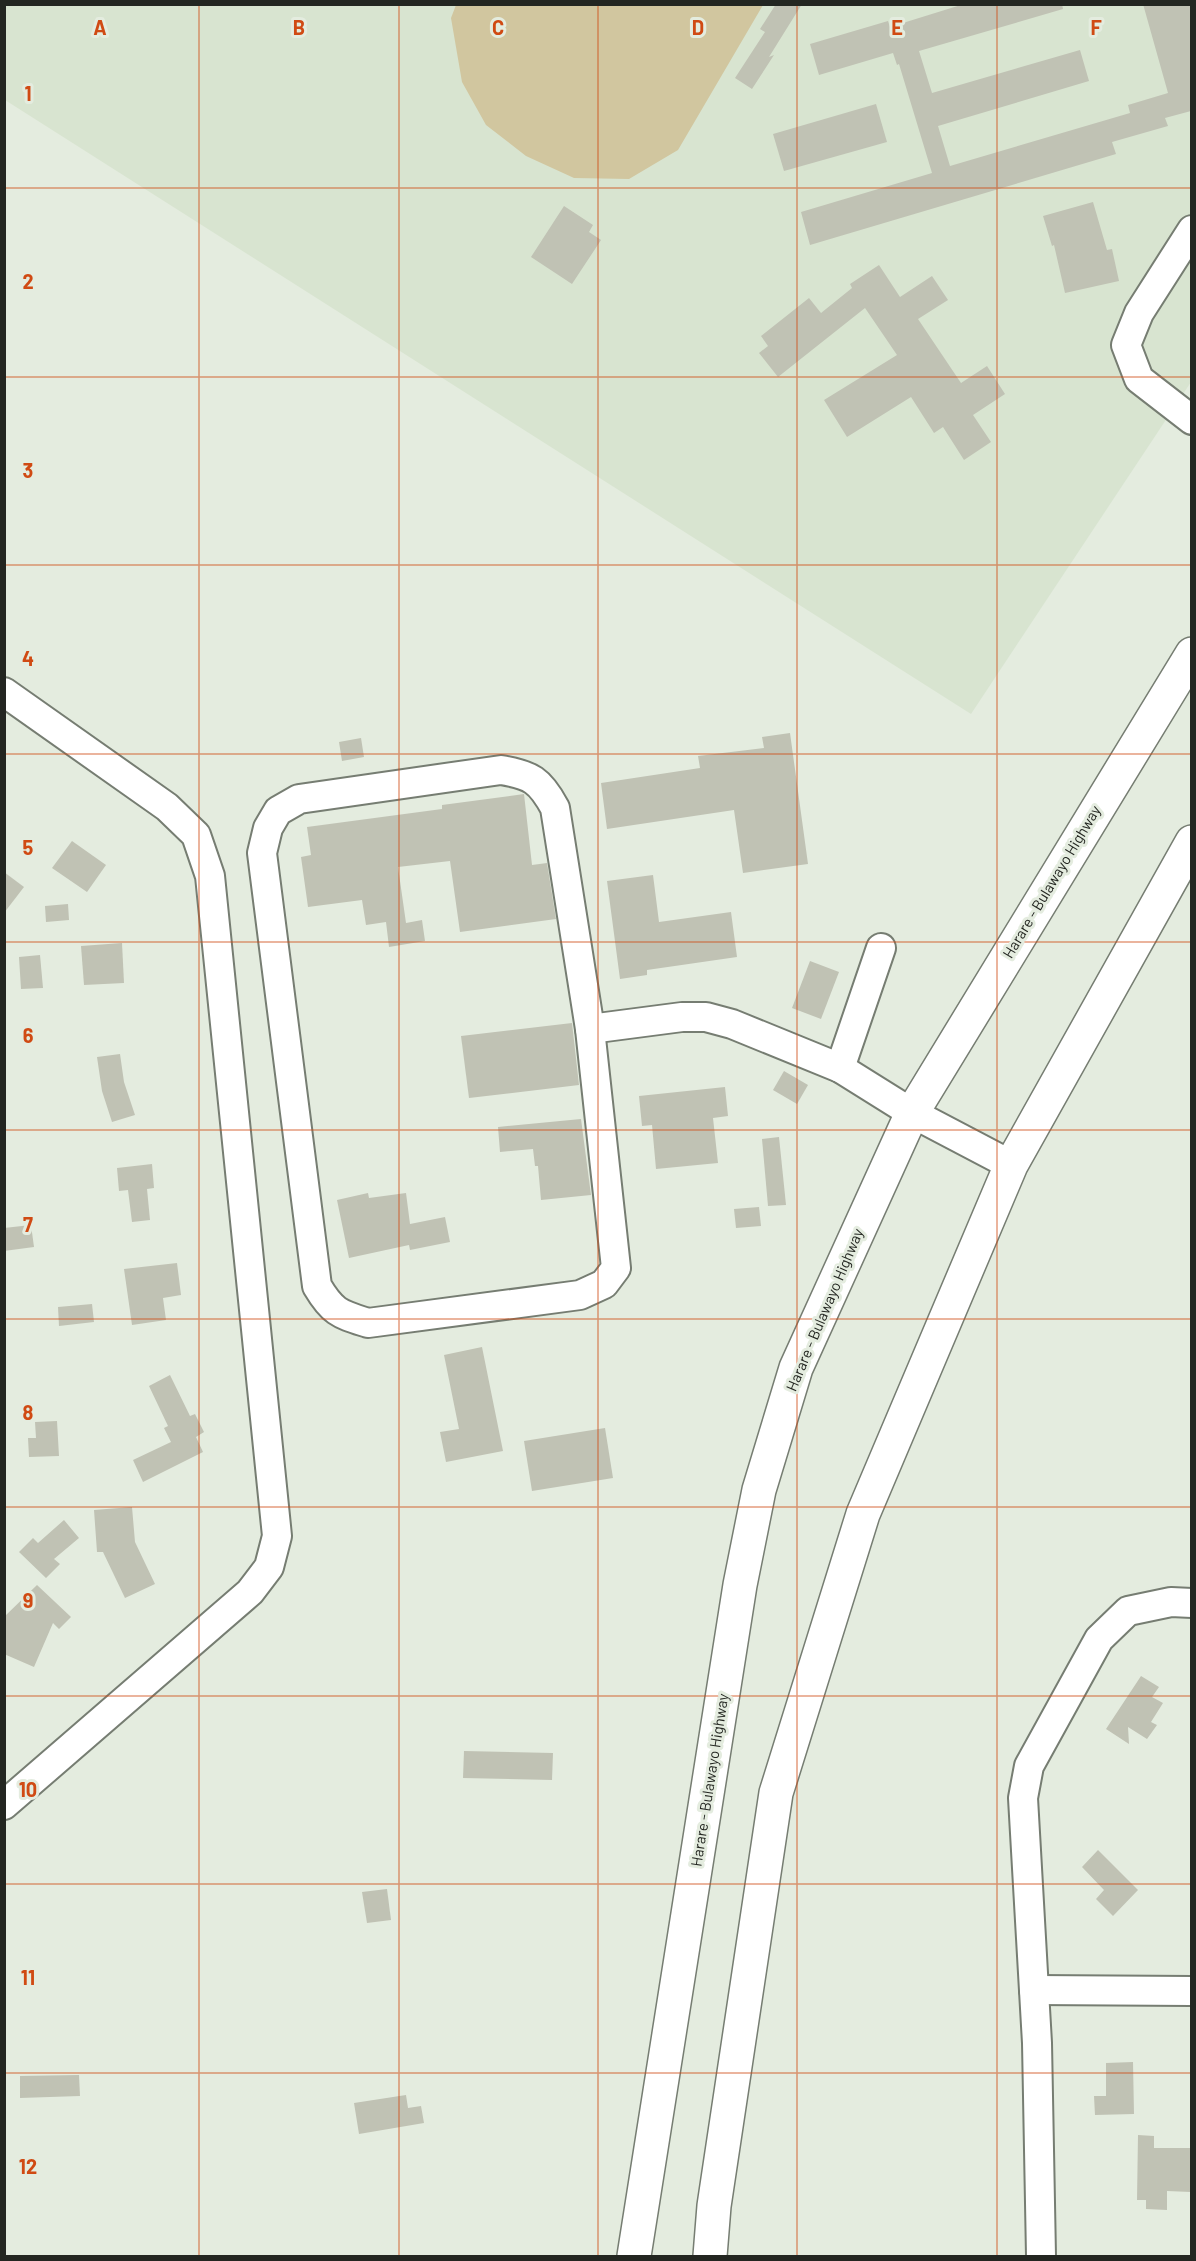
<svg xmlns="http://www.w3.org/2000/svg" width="1196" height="2261" font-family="Barlow,sans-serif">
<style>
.built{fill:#d8e4d0}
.pitch{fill:#d1c69f}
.building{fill:#c0c2b4}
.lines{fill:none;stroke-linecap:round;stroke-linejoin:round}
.minor-casing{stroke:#767d72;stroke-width:32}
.highway-casing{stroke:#767d72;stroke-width:36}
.minor{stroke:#fff;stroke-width:28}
.highway{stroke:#fff;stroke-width:33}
.grid{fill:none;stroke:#d04a13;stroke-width:1.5;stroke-opacity:0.55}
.labels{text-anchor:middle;stroke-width:6;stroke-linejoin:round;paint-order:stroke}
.street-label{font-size:15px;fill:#232621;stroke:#e4ecdf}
.grid-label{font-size:20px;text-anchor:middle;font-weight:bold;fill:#d04a13;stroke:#e4ecdf;stroke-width:6;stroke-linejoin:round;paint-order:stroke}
</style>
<rect width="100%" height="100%" fill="#e4ecdf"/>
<path class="built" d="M4 5H1191V382L971 714 5 100Z"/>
<path class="pitch" d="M456 5V4L763 5 678 150 629 179 574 178 526 156 486 125 462 82 451 18Z"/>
<g class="building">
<path d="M776 4H802L769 57 774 55 752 89 735 78 765 32 760 29Z"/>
<path d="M964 4H1062L1063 9 919 51 932 93 1080 50 1089 81 938 126 950 166 1130 113 1128 105 1168 93 1143 4H1191V111L1165 118 1168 126 1112 142 1116 154 810 245 801 212 932 173 899 64 897 65 893 53 819 75 810 44 888 21 890 27Z"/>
<path d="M876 104 887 142 784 171 773 134Z"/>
<path d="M1093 202 1107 250 1112 249 1119 281 1065 293 1054 245 1052 246 1043 216Z"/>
<path d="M564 206 593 225 589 232 601 240 572 284 531 257Z"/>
<path d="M879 265 900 297 932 276 948 300 918 319 961 383 987 366 1005 394 973 415 991 442 964 460 943 427 934 433 911 397 847 437 824 400 897 355 865 308 778 377 759 353 768 346 761 336 809 298 821 313 852 288 850 284Z"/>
<path d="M790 733 808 864 743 873 734 810 607 829 601 783 700 768 698 756 764 748 762 737Z"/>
<path d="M361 738 364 757 342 761 339 742Z"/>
<path d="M524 794 532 865 547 863 556 919 460 932 450 861 398 867 406 923 422 920 425 941 389 947 386 922 366 925 362 900 308 907 301 857 311 855 307 827 442 809V805Z"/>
<path d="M72 841 106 865 87 892 52 868Z"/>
<path d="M4 872 24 887 4 913Z"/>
<path d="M653 875 659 922 731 912 737 957 647 970V975L620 979 607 881Z"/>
<path d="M68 904 69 920 46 922 45 906Z"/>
<path d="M122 943 124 983 84 985 81 946Z"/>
<path d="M40 955 43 988 21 989 19 957Z"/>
<path d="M810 961 839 972 821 1019 792 1008Z"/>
<path d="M572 1023 579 1085 469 1098 461 1036Z"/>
<path d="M120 1054 124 1082 135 1115 112 1122 102 1091 97 1057Z"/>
<path d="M784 1071 808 1085 797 1104 773 1090Z"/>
<path d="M725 1087 728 1116 713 1118 718 1163 656 1169 652 1125 642 1126 639 1096Z"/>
<path d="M581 1119 591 1195 541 1200 538 1166H535L533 1149 500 1152 498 1127Z"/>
<path d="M779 1137 786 1205 768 1206 762 1139Z"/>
<path d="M152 1164 154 1188 147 1189 150 1220 132 1222 128 1190 119 1191 117 1168Z"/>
<path d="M368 1193 369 1198 406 1193 410 1224 445 1217 450 1242 410 1250 409 1245 349 1258 337 1200Z"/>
<path d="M759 1207 761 1226 736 1228 734 1209Z"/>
<path d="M31 1225 34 1247 4 1251V1228Z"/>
<path d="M177 1263 181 1295 163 1298 166 1320 132 1325 124 1269Z"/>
<path d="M92 1304 94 1322 59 1326 58 1307Z"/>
<path d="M482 1347 503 1451 446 1462 440 1432 459 1429 444 1355Z"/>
<path d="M170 1375 190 1416 195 1414 204 1432 196 1437 203 1452 143 1482 133 1460 171 1442 164 1428 168 1426 149 1386Z"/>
<path d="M57 1421 59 1456 29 1457 28 1438H36L35 1422Z"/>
<path d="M605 1428 613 1478 532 1491 524 1441Z"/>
<path d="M132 1507 135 1542 155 1584 125 1598 103 1552H97L94 1510Z"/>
<path d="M64 1520 79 1538 54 1559 60 1564 46 1578 19 1552 33 1538 38 1543Z"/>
<path d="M37 1585 71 1617 59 1629 53 1623 34 1667 4 1654V1617Z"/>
<path d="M1141 1676 1159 1687 1152 1697 1163 1703 1151 1722 1157 1725 1147 1739 1128 1727 1129 1744 1106 1729Z"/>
<path d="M464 1751 553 1753 552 1780 463 1778Z"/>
<path d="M1098 1850 1138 1890 1113 1916 1096 1899 1104 1890 1082 1867Z"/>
<path d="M387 1889 391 1920 367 1923 362 1892Z"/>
<path d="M1133 2062 1134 2114 1095 2115 1094 2096H1106V2063Z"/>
<path d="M79 2075 80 2096 20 2098V2076Z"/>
<path d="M406 2095 408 2108 421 2106 424 2123 359 2134 354 2103Z"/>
<path d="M1138 2135 1154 2136V2148H1191V2192L1167 2191V2210L1146 2209V2200H1137Z"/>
</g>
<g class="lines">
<g class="minor-casing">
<g id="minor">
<path d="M1192 230 1139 313 1126 345 1139 379 1192 420"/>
<path d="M4 692 167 807 196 835 210 876 277 1536 269 1567 250 1592 4 1805"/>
<path d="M501 770C531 775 540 780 555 808L590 1029 616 1268 604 1284 580 1295 368 1323C340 1314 333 1313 317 1286L262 853 268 828 278 811 299 799Z"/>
<path d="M590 1029 682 1017H706L732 1024 840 1068 912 1113 1011 1165"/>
<path d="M840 1068 881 948"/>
<path d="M1034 1990 1192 1991"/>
<path d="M1041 2256 1037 2043 1023 1798 1029 1766 1099 1639 1128 1611 1171 1602 1192 1603"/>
</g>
</g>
<g class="highway-casing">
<g id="highway">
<path d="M634 2256 740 1585 759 1490 796 1368 912 1113 1192 654"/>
<path d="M710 2256 714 2206 776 1793 863 1514 1011 1165 1192 842"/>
</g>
</g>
<use href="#minor" class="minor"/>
<use href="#highway" class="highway"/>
</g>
<path class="grid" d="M199 4V2256M399 4V2256M598 4V2256M797 4V2256M997 4V2256M4 188H1192M4 377H1192M4 565H1192M4 754H1192M4 942H1192M4 1130H1192M4 1319H1192M4 1507H1192M4 1696H1192M4 1884H1192M4 2073H1192"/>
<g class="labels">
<g class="street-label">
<text transform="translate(1052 882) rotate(-59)" y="5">Harare - Bulawayo Highway</text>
<text transform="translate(825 1310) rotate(-67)" y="5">Harare - Bulawayo Highway</text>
<text transform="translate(710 1780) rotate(-81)" y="5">Harare - Bulawayo Highway</text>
</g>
</g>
<g class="grid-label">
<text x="100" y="35">A</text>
<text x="299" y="35">B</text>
<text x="498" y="35">C</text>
<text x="698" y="35">D</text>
<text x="897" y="35">E</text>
<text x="1096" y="35">F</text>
<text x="28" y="101">1</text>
<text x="28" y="289">2</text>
<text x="28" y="478">3</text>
<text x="28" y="666">4</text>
<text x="28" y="855">5</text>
<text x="28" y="1043">6</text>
<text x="28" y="1232">7</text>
<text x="28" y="1420">8</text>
<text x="28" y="1608">9</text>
<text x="28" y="1797">10</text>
<text x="28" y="1985">11</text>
<text x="28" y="2174">12</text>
</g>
<rect width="1196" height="2261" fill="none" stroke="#232621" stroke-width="12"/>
</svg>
